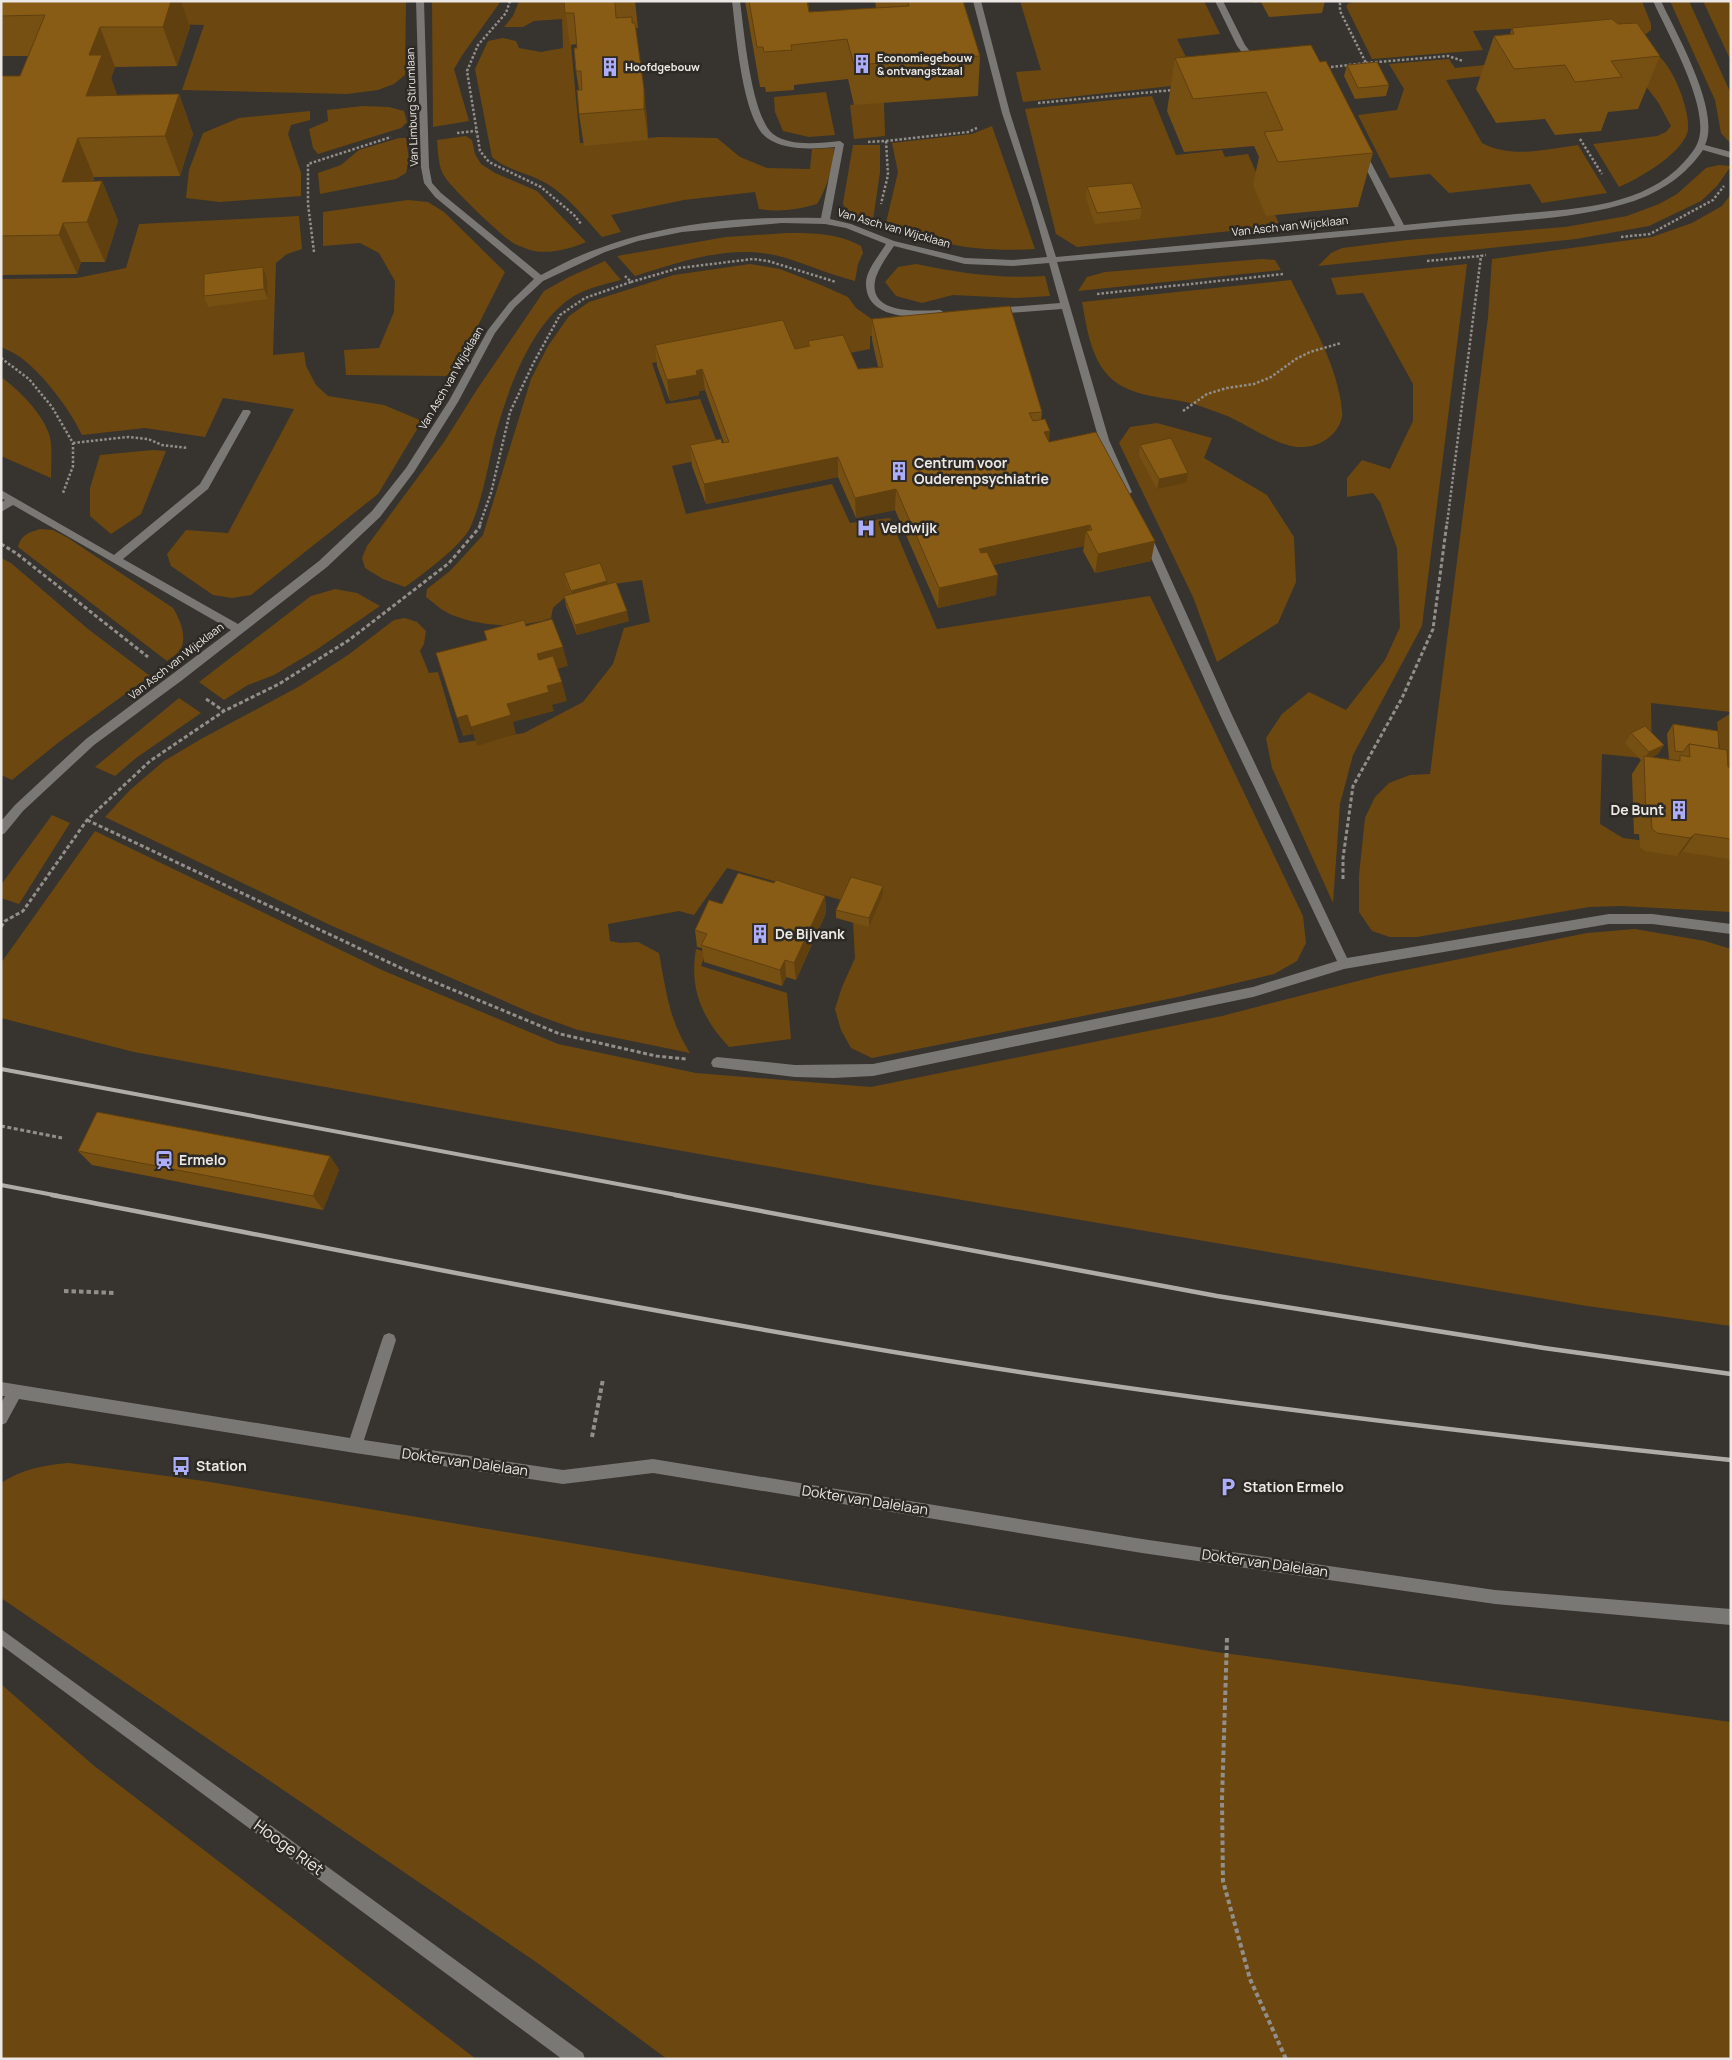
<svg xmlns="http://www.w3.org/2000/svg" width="1732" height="2060" font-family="Manrope,sans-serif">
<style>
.green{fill:#6c4810}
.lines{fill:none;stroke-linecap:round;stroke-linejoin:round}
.path-far2{stroke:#928e8b;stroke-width:2.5;stroke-dasharray:2.5 2;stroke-linecap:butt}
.path-far1{stroke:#928e8b;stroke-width:3;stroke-dasharray:4 2.5;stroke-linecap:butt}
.path{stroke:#928e8b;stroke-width:4;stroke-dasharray:4.5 3;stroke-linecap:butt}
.minor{fill:#7a7875;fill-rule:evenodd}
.rail-far1{stroke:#afaca8;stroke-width:4}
.rail{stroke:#afaca8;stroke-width:4.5}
.wall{fill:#764f12}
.shaded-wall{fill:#60400f}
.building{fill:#895c15;stroke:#60400f}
.labels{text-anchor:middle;stroke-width:5;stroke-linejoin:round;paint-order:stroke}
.far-poi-label{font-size:11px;font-weight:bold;fill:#ebe8e5;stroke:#2d2924;text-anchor:start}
.far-street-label{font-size:11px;fill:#ebe8e5;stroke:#2d2924}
.poi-label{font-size:14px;font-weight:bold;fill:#ebe8e5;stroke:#2d2924;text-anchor:start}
.street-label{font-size:14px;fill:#ebe8e5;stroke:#2d2924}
.near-street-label{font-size:16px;fill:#ebe8e5;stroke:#2d2924}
</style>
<rect width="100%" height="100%" fill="#37332e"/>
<g class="green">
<path d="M137 1H406L405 75 394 84 378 90 347 94 182 90 204 25 130 23Z"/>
<path d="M432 1H501L463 54 454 69 469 121 433 127Z"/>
<path d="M519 1H567L580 143 660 137 717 138 740 157 767 168 810 169 812 149 834 148C832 169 828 186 817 204 797 210 779 212 759 209L755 192 684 200 611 215 621 232 602 237C583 216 566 193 540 180 524 172 505 169 492 157L475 69 488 41 503 38 516 41 519 48 541 52 563 48 562 19 534 21 523 27H504L513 16Z"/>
<path d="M1020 1H1204L1220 34 1177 39 1199 83 1023 102 1016 72 1041 70Z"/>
<path d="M1360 1H1642L1651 24V30L1646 34 1635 36 1585 24 1473 31 1483 50 1372 59 1346 6 1349 3Z"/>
<path d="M1670 1H1689L1731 94V144L1721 133 1715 100Z"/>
<path d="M1703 1H1731V61Z"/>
<path d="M1659 56C1670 67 1677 82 1682 96 1685 107 1689 118 1688 130 1684 153 1638 179 1619 187L1593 144 1657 136 1666 132 1671 126 1658 102 1628 63Z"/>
<path d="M1449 59 1455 68 1515 62 1521 72 1446 80 1482 143C1512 159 1546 149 1578 145L1607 193 1542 203 1530 184 1449 193 1430 174 1390 178 1358 115 1397 110 1404 89 1389 64Z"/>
<path d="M826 92 835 135 809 137 783 131 775 112 774 97Z"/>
<path d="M1152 96 1176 155 1222 150 1225 157 1248 154 1280 226 1077 247 1056 234 1025 109Z"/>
<path d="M884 102 885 136 854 139 850 105Z"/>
<path d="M363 106 389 107 404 111 407 122 401 128 318 154 313 148 309 129 328 121 327 110Z"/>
<path d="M310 111V120L291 125 288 134 301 173V196L220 202 186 198 189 170 203 133 239 118Z"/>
<path d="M992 126 1035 249C978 252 939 246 886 223L898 172 892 143 972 134Z"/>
<path d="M466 136 472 140 475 154 481 164 495 173 537 191 586 242C570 249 548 255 530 250 525 248 519 246 515 244 503 238 448 185 443 174 438 164 438 150 437 140Z"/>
<path d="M399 138H406L409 160 406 173 396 179 320 194 318 173 341 165 359 150Z"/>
<path d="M853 145H880V172L873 220 847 215 843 203Z"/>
<path d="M1719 165 1731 166 1717 186 1701 201 1649 226 1576 239 1318 266 1331 253 1342 248 1407 240 1565 227 1627 216 1659 204 1677 194 1706 168Z"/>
<path d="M1731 194V712L1651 703 1652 759 1602 754 1600 824 1623 838 1730 852 1717 722 1731 713V912L1621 906 1589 907 1417 937H1390L1372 931 1359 912V875L1365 818 1375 797 1389 783 1410 775 1430 774 1488 317 1492 259 1652 237 1692 223 1722 206Z"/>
<path d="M408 200 428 202 444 212 505 272 455 371 446 376 346 375 344 350 379 348 394 312 395 281 379 253 360 243 323 246V212Z"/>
<path d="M299 216 302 249 287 254 276 263 273 355 304 352 306 366 316 385 328 396 384 405 422 421 378 494 251 595 232 598 213 595 171 566 167 554 186 530 228 533 294 409 223 398 205 437 145 428 82 435C71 411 46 378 25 361 19 355 9 351 1 347V279L77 278 126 268 139 224Z"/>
<path d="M787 233C813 233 838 233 861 246L863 253 858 264 855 281C831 275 809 265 786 258 735 242 683 261 635 276L617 256 726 237Z"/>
<path d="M1262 259 1275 260 1281 270 1078 291 1087 277 1105 272Z"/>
<path d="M605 261 621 280C606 284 587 288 574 296 533 321 510 384 497 429 488 462 484 497 470 528 461 546 422 575 405 587L383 579 365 568 362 558 367 546 444 442 476 391 544 291 569 277Z"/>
<path d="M750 264 780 269 821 285 848 297 856 308 876 322 906 334 870 336V349L799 363 780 335 652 363 666 404 700 399 722 455 672 466 686 514 832 484 850 523 890 518 937 629 1150 596 1303 916 1306 943 1297 961 1274 974 1178 997 872 1058 851 1048 841 1030 835 1009 842 987 855 958 852 903 727 868 694 915 679 911 608 924 610 941 620 943 638 942 659 953C666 991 669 1020 690 1053L578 1030 534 1014 330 925 105 817 130 790 164 761 201 739 300 686 348 655 394 620 405 618 417 622 426 631 424 644 420 651 429 673 438 672 459 743 524 733 583 702 613 664 624 628 650 622 642 580 614 584 564 598 553 608 551 618C520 629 483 627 452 615 442 611 434 603 426 597L427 589 450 571 483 535 531 379 548 346 569 316 589 302 674 275Z"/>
<path d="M916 264C959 273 1001 279 1045 276L1050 296 1015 298 953 295 922 303 896 296 885 282 898 267Z"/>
<path d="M1467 264 1422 626 1353 755 1340 804 1333 903 1272 768 1266 738 1282 714 1309 692 1346 710 1385 660 1400 627 1397 548 1380 502 1373 493 1347 497V478L1362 460 1390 469 1413 421V384L1363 293 1337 295 1331 278Z"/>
<path d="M1291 280C1310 319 1334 359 1341 402 1341 407 1343 413 1342 417 1338 435 1320 447 1303 447 1277 448 1247 423 1222 414 1213 411 1204 407 1194 404 1169 397 1136 398 1114 381 1091 362 1087 329 1082 302Z"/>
<path d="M1 377C19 390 42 413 49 434 53 445 51 466 51 478L1 456Z"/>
<path d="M1157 423 1212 438 1204 458 1267 495 1294 537 1296 582 1278 623 1217 662 1193 597 1119 443 1130 427Z"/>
<path d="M153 450 166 451 141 514 111 534 90 516V488L100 455Z"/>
<path d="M40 529 53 530 68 538 173 608C180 619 188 638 180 650 177 654 171 658 167 661L18 547C22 534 28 533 40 529Z"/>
<path d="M1 558 11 563 88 629 150 676 59 742 12 780 1 775Z"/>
<path d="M335 589 357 593 380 606 316 650 274 675 248 685 224 700 199 682 311 596Z"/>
<path d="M179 698 201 713 136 758 115 776 95 767Z"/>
<path d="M52 815 70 823 19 904 1 898V885Z"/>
<path d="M95 831 382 970 558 1044 696 1073 871 1087 1222 1016 1381 975 1587 933 1635 929 1705 941 1731 949V1326L1587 1306 874 1185 474 1114 134 1052 1 1018V963Z"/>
<path d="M696 949 706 952 701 966 787 993 791 1039 729 1047C702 1018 689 989 696 949Z"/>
<path d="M69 1463 204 1481 1216 1652 1731 1722V2059H667L539 1964 1 1598V1483C22 1469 45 1465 69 1463Z"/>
<path d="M1 1684 93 1765 476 2059H1Z"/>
</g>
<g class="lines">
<g class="path-far2">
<path d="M510 1 506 13 478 45 467 71 480 151 489 162 541 187 574 215 581 224"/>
<path d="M1366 63 1448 56 1463 61"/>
<path d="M1329 71 1331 67 1366 63 1340 11V3L1342 1"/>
<path d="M1038 103 1173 90"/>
<path d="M457 133 476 131"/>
<path d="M1580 139 1602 174"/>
<path d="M886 141 968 132 977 128"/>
<path d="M868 142 886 141 888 175 881 204"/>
<path d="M1621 237 1650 234 1713 200 1724 186"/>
<path d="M314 252 308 204V164L391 137"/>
<path d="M1427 261 1481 256"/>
<path d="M631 282 679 268 753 259 768 261 836 282"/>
<path d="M1097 294 1284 274"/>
<path d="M1 358 29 379 52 407 73 443V466L63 493"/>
<path d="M1183 411 1207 394 1227 388 1254 384 1271 377 1296 359 1310 352 1341 343"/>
<path d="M73 443 128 437 148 439 162 445 188 448"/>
<path d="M480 524 491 493 510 412 534 362 560 315 585 298 631 282 625 276"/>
<path d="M1447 524 1481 256 1486 255"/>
</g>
<g class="path-far1">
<path d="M1 544 16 553 148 657"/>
<path d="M206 699 224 711"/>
<path d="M87 820 403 969 560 1034 656 1056 686 1059"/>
<path d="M1343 879V858L1353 786 1402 698 1433 629 1447 522"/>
<path d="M1 927 5 921 23 911 87 820 150 761 224 711 279 684 349 640 449 563 479 528 481 522"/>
<path d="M1 1126 62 1138"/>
</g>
<g class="path">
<path d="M64 1291 116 1293"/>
<path d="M592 1437 603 1379"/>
<path d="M1227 1638 1222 1799 1223 1881 1250 1979 1286 2059"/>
</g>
<g class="minor">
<path d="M416 1H424L429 167 432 183 441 193 541 275C560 265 579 255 600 248 669 222 747 216 821 218L835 147C814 149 785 151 767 138 742 119 736 32 732 1H740C744 30 751 116 773 134 790 147 820 143 840 141L844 144 830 219 851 224 894 241 965 258 1013 260 1047 257 1031 200 1002 113 973 1H981L1010 113 1056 257 1395 226 1358 153 1362 150 1366 153 1404 225C1438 222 1472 218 1506 215 1565 209 1641 210 1684 162 1692 153 1699 145 1700 133 1704 97 1668 34 1653 1H1661C1677 35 1721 111 1705 145L1731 152V158L1703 150C1686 175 1662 191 1634 201 1577 220 1503 221 1443 227 1314 240 1186 251 1057 262L1109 440 1132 492 1127 496 1122 492 1099 440 1062 309 995 314 990 311 995 308 1060 303 1049 263 1013 266 965 264 894 246C887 256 880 266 876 277 865 315 918 311 940 310L945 313C940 318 930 317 923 317 900 317 867 314 866 285 865 271 879 256 886 244L846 228 825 224 782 223 682 232 638 241 605 252 543 281 515 307 495 333 458 402 414 472 380 517 327 567 181 681 94 745 23 811 5 833 1 835V821L15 805 86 739 231 630 13 505 1 512V503L5 500 1 498V490L114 555 200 484 243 410H249L251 412 208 489 123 559 238 624 319 561 372 511 406 468 450 399 488 330 509 303 534 279 435 197 424 183 421 167Z"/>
<path d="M1215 1H1223L1245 45 1259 63 1258 65H1252L1237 46Z"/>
<path d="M1146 531 1151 535 1232 715 1347 958 1609 914H1652L1731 924V934L1652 924H1609L1344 969 1253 997 873 1076 834 1078 795 1077 713 1067 711 1063 713 1059 717 1057 795 1065 873 1064 1253 987 1337 961 1220 715 1141 535Z"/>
<path d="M389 1333 394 1335 396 1340 364 1440 563 1470 653 1459 1142 1539 1495 1590 1731 1609V1625L1495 1604 1142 1553 653 1473 563 1484 355 1453 19 1399 6 1423 1 1425V1403L5 1396H1V1382L350 1438 382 1340 384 1335Z"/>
<path d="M1 1629 583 2053 585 2059H562L1 1645Z"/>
</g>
<g class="rail-far1">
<path d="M1 1069 682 1196"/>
<path d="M1 1185 59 1196"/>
</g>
<g class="rail">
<path d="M52 1195C349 1252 645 1312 943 1360 1204 1402 1467 1433 1731 1460"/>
<path d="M675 1195 1217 1296 1544 1348 1731 1374"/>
</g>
</g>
<g class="wall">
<path d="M1 1H181L190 27 177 66 115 67 111 78 117 95 179 94 193 134 180 176 94 177 93 182 102 181 118 221 105 262H81L77 274 1 275V76H20L29 56H1Z"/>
<path d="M564 1H635L638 28H635L647 120 648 140 584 146 579 114V90L576 71 577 44 570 45Z"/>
<path d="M745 1H808L809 12 876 8 875 1H963L980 56 978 96 854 105 848 79 794 85V90L766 92 765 87H760Z"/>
<path d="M1253 1H1325L1322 13 1269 17 1261 2 1254 3Z"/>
<path d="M1618 24 1660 56 1638 109 1608 112 1601 131 1555 135 1545 119 1496 123 1476 89 1494 36 1510 34 1512 28Z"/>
<path d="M1175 58 1320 62 1373 153 1358 207 1266 216 1253 185 1259 157 1254 146 1184 152 1167 111Z"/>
<path d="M1347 65 1389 85 1386 96 1355 99 1344 76Z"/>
<path d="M1087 187 1142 208 1140 219 1095 224 1086 198Z"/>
<path d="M263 267 267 278 268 299 208 307 204 296Z"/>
<path d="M872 319 1042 412 1041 420 1049 442 1151 561 1095 573 1083 551 1084 546 993 565 996 595 938 608 895 510 856 518 838 477 706 504 692 466 690 445 724 443 705 390 699 391V395L670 401 657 366 655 345 795 349 808 347V341L858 369 878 367 872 340Z"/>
<path d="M1140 445 1186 483 1157 489 1139 455Z"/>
<path d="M564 573 608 584 629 621 577 635 566 606 564 596 571 594 566 583Z"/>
<path d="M1673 724 1719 749 1728 767H1731V857L1729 859 1682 852 1677 856 1645 851 1640 847 1639 834H1634L1632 774 1641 760 1625 743 1631 733 1664 745 1658 754 1652 757 1669 760 1667 734Z"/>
<path d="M774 883 825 896 826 913 796 980 786 977 782 986 704 962 702 948 697 947 695 930 722 904Z"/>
<path d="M883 895 869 927 836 918V910Z"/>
<path d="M78 1151 330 1156 339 1170 323 1210 92 1165Z"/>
</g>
<g class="shaded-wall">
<path d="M171 1H181L190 27 177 66 163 27Z"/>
<path d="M100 27 115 67 111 78 117 95 103 136 86 96 89 55Z"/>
<path d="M644 89 647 120 648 140 644 109Z"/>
<path d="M179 94 193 134 180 176 165 136Z"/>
<path d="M78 138 94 177 79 221 62 182Z"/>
<path d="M102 181 118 221 105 262 87 222Z"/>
<path d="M63 223 81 262 77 274 59 235Z"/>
<path d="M263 267 267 278 268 299 264 289Z"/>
<path d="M702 369 705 390 699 391V395L670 401 667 380 696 371Z"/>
<path d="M1050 431 1048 451 1044 432Z"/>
<path d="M838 457V477L706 504 704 484Z"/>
<path d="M1188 473 1186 483 1157 489 1159 479Z"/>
<path d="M896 489 895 510 856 518 855 498Z"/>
<path d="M1090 525 1089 535 1086 531 1084 546 978 568 979 549Z"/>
<path d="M1155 541 1151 561 1095 573 1098 554Z"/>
<path d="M998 575 996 595 938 608 939 588Z"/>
<path d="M607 581 609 591 573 601 571 591Z"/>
<path d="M627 611 629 621 577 635 575 625Z"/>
<path d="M563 647 568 666 542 673 537 654Z"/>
<path d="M562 682 567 701 552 705 554 711 513 722 516 734 477 746 471 727 507 704 547 686Z"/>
<path d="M467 715 473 734 463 736 457 718Z"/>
<path d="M1664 745 1658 754 1644 761V759L1649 752Z"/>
<path d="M1695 834 1682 852 1677 856 1690 838Z"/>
<path d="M883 886V895L869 927V918Z"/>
<path d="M825 896 826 913 796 980 794 963Z"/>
<path d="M785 960 786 977 782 986 780 970Z"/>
<path d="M330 1156 339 1170 323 1210 313 1196Z"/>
</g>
<g class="building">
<path d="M1 1H171L163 27H100L89 55H102L86 96 179 94 165 136 78 138 62 182 102 181 87 222 63 223 59 235 1 236V76H20L45 15 1 16Z"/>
<path d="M564 1H615L616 18 632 17V23H635L644 89V109L579 114 577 90H582L581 71H576L574 48H577L574 13H565Z"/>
<path d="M749 1H807L809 12 909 6 908 1H963L980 56 854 65 847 39 791 45 792 50 764 52 763 47H757Z"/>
<path d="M1612 19 1618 24 1637 23 1660 56 1611 61 1622 77 1575 82 1565 65 1514 69 1494 36 1514 34 1512 28Z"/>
<path d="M1311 45 1320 62 1326 61 1373 153 1278 162 1264 132 1283 130 1266 92 1193 99 1175 58Z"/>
<path d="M1377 62 1389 85 1358 88 1347 65Z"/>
<path d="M1132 183 1142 208 1097 213 1087 187Z"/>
<path d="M263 267 264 289 204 296V274Z"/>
<path d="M1010 306 1042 412 1029 413 1033 421 1045 419 1050 431 1044 432 1049 442 1096 432 1155 541 1098 554 1086 531 1092 530 1090 525 979 549 981 553 987 552 998 575 939 588 896 489 855 498 838 457 704 484 690 445 721 439 722 443 729 442 702 369 696 371 697 375 667 380 655 345 783 320 795 349 810 346 808 341 843 335 858 369 883 367 872 319Z"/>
<path d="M1171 438 1188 473 1159 479 1140 445Z"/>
<path d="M600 563 607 581 571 591 564 573Z"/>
<path d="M616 582 627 611 575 625 564 596Z"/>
<path d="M552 619 563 647 537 654 539 660 553 656 562 682 547 686 549 692 507 704 511 715 471 727 467 715 457 718 436 653 487 640 484 631 524 620 526 626Z"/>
<path d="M1673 724 1718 731 1719 749 1689 744 1683 752 1675 751Z"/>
<path d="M1645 726 1664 745 1649 752 1631 733Z"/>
<path d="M1689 744 1727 750 1728 767H1731V839L1695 834 1690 838 1657 833 1652 829 1651 816H1646L1644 756 1680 761V755L1690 757Z"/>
<path d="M738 873 774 883 776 880 825 896 794 963 785 960 780 970 701 945 707 934 695 930 709 900 722 904Z"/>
<path d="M851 877 883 886 869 918 836 910Z"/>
<path d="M97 1112 330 1156 313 1196 78 1151Z"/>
</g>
<defs>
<g id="building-bare" transform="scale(1.5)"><path d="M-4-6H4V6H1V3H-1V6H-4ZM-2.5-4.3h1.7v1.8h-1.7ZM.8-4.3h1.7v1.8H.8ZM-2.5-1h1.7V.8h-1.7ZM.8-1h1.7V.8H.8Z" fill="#adaefb" stroke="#2d2924" stroke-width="2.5" paint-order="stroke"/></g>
<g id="hospital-bare" transform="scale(1.5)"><path d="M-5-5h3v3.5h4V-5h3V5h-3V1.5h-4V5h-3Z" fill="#adaefb" stroke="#2d2924" stroke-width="2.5" paint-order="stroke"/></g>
<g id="station-bare" transform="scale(1.5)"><path d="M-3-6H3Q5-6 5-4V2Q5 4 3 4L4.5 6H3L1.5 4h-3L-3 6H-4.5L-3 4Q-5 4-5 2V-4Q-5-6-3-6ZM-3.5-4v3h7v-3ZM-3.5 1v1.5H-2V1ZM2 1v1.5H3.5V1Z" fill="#adaefb" stroke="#2d2924" stroke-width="2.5" paint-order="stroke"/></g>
<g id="bus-bare" transform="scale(1.5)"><path d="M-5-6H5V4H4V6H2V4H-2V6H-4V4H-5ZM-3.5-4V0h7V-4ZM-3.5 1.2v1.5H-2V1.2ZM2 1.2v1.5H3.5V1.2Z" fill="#adaefb" stroke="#2d2924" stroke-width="2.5" paint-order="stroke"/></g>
<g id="parking-bare" transform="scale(1.5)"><path d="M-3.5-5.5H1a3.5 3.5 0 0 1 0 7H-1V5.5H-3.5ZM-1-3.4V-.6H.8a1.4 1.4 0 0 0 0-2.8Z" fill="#adaefb" stroke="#2d2924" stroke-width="2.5" paint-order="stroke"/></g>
</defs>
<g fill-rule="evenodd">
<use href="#building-bare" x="862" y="64"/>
<use href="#building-bare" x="610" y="67"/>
<use href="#building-bare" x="899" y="471"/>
<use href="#hospital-bare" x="866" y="528"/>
<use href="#building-bare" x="1679" y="810"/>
<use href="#building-bare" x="760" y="934"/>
<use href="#station-bare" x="164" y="1160"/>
<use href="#bus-bare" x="181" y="1466"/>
<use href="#parking-bare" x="1228" y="1487"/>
</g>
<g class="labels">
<g class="far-poi-label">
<text x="877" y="62">Economiegebouw<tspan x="877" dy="13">&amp; ontvangstzaal</tspan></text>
<text x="625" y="71">Hoofdgebouw</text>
</g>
<g class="far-street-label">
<text transform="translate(412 107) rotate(-92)" y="4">Van Limburg Stirumlaan</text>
<text transform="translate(1290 226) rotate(-6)" y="4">Van Asch van Wijcklaan</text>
<text transform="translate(894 228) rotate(16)" y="4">Van Asch van Wijcklaan</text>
<text transform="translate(451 378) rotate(-60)" y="4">Van Asch van Wijcklaan</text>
<text transform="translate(176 661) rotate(-38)" y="4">Van Asch van Wijcklaan</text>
</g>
<g class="poi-label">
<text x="914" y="468">Centrum voor<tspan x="914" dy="16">Ouderenpsychiatrie</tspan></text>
<text x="881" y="533">Veldwijk</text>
<text x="1664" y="815" text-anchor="end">De Bunt</text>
<text x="775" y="939">De Bijvank</text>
<text x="179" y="1165">Ermelo</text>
<text x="196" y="1471">Station</text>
<text x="1243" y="1492">Station Ermelo</text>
</g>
<g class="street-label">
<text transform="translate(465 1462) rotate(8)" y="5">Dokter van Dalelaan</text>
<text transform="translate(865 1500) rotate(9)" y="5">Dokter van Dalelaan</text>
<text transform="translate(1265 1563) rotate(8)" y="5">Dokter van Dalelaan</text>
</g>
<g class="near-street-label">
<text transform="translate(289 1847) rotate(36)" y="6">Hooge Riet</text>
</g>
</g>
<rect width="1732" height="2060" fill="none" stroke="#ebe8e5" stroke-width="5"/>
</svg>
